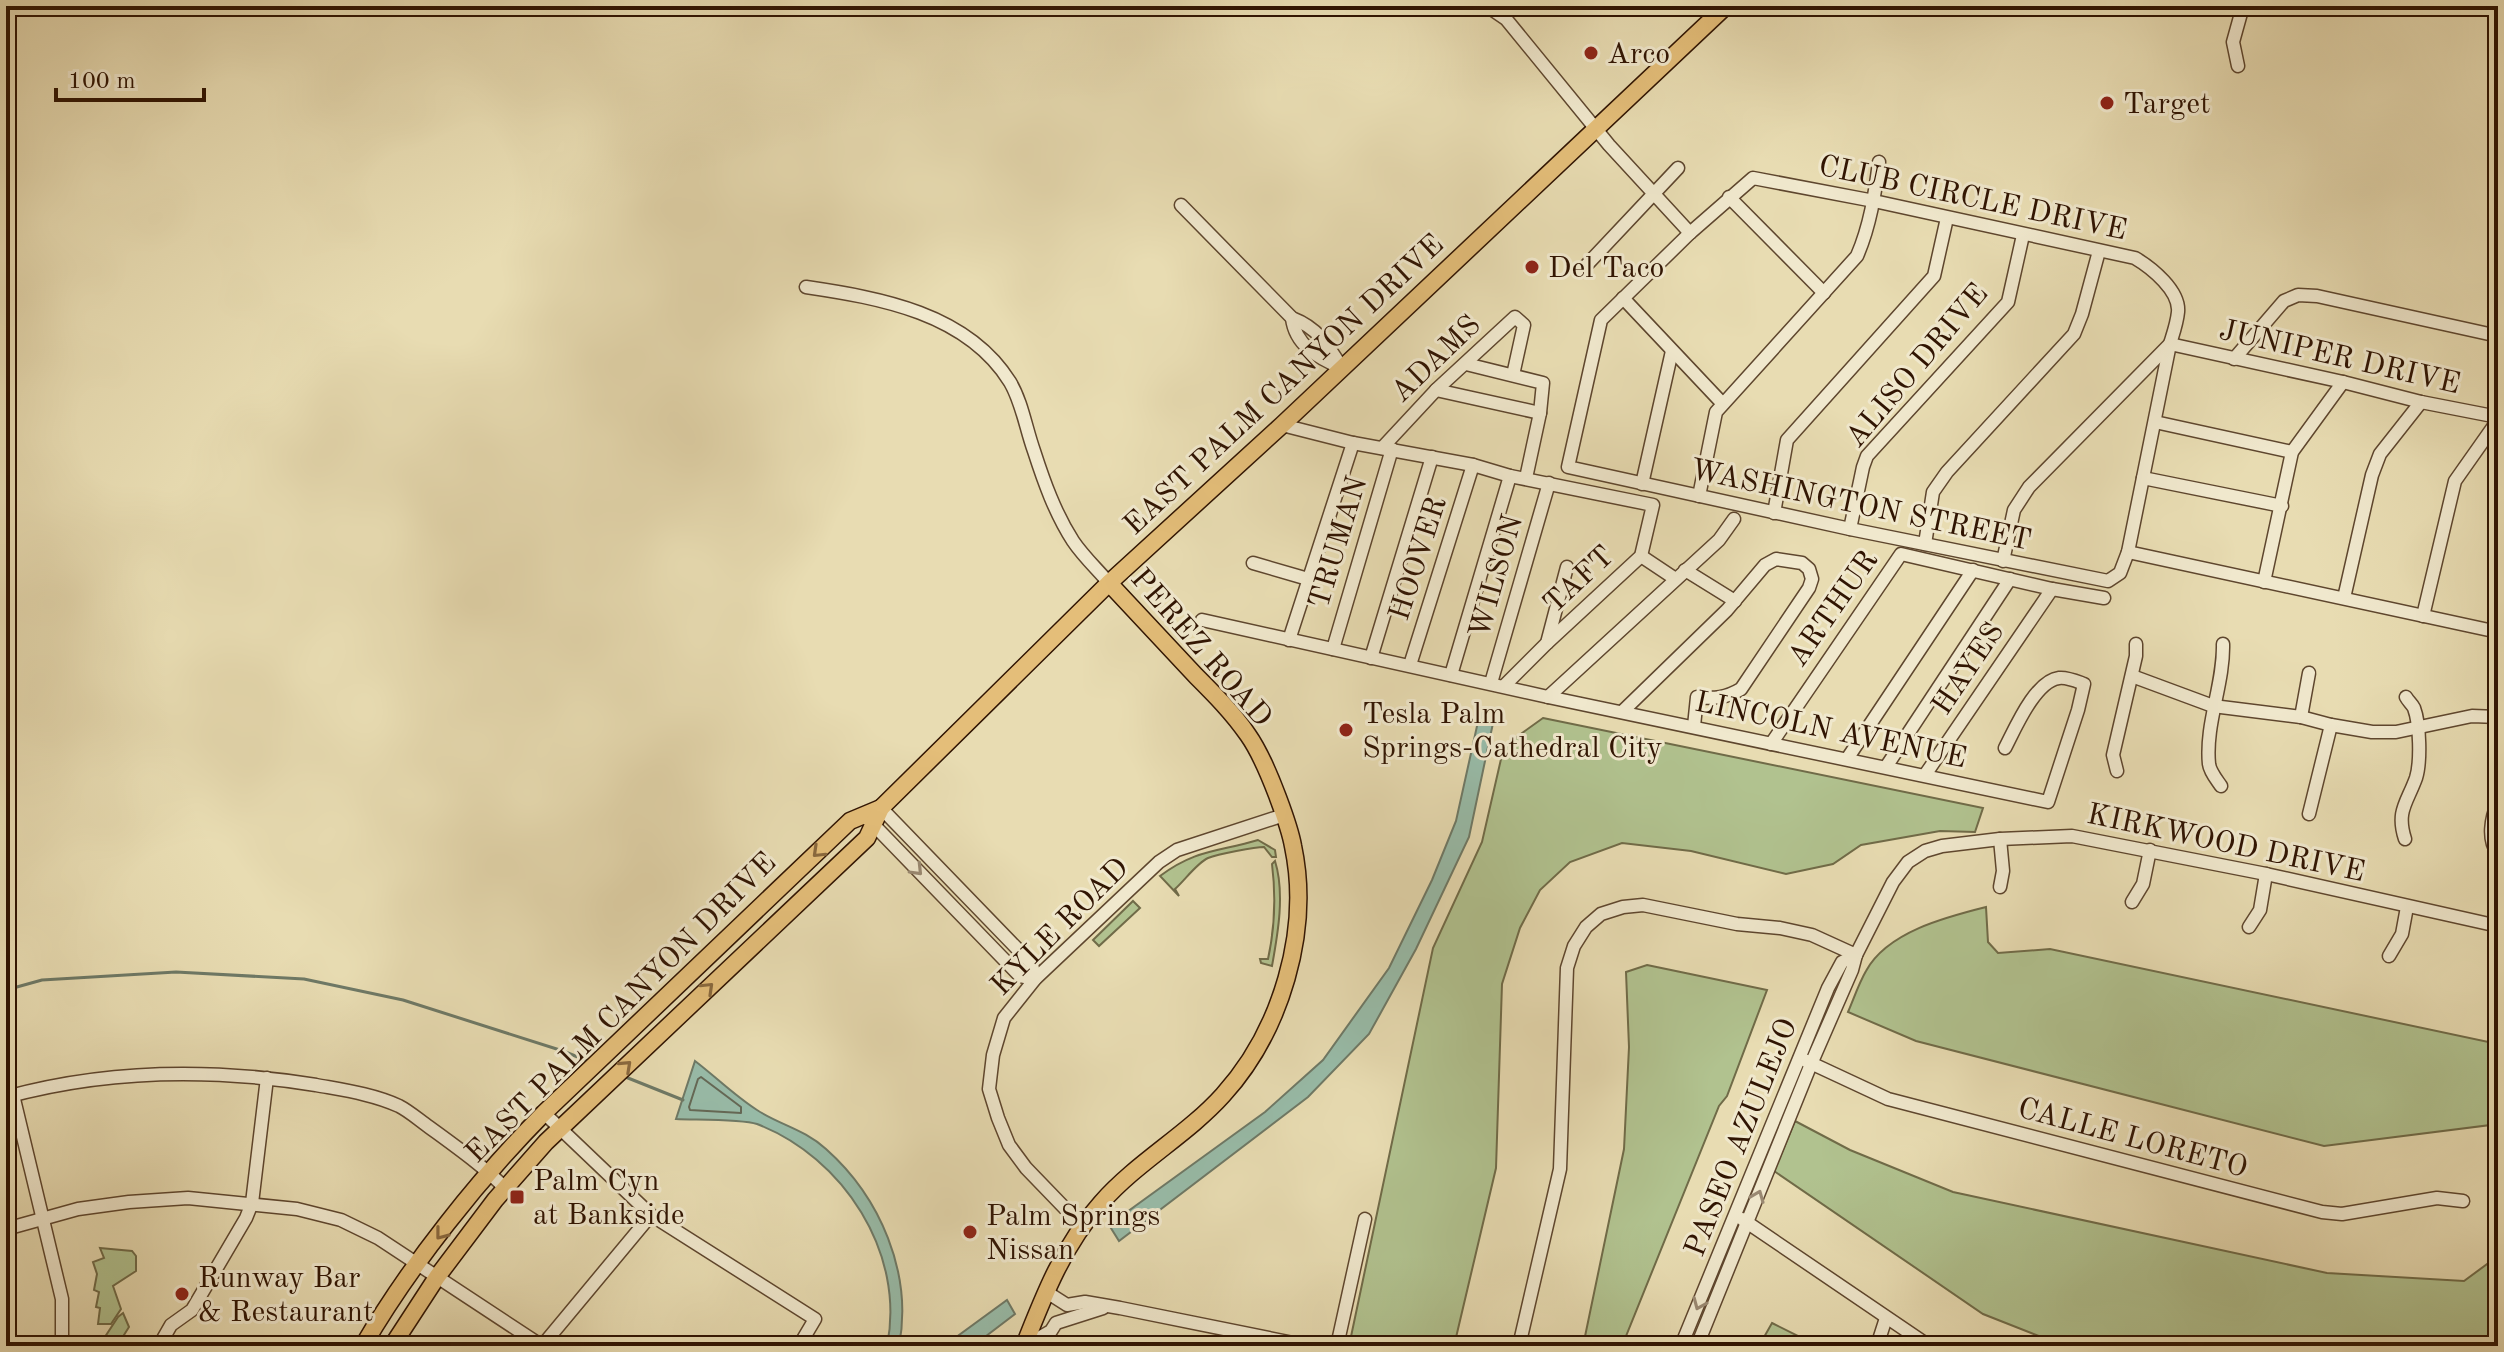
<svg xmlns="http://www.w3.org/2000/svg" width="2504" height="1352" font-family="'Old Standard TT',serif">
<style>
.green{fill:#b1c28f;stroke:#706b48;stroke-width:2}
.water{fill:#98bca9;stroke:#6e7966;stroke-width:2}
.lines{fill:none;stroke-linecap:round;stroke-linejoin:round}
.shore{stroke:#646856;stroke-width:2}
.stream{stroke:#6e7966;stroke-width:3}
.minor-casing{stroke:#5e462e;stroke-width:15}
.major-casing{stroke:#301402;stroke-width:19}
.minor{stroke:#f0e8cd;stroke-width:12}
.major{stroke:#e4be79;stroke-width:16}
.oneway{stroke:#8a693e}
.oneway2{stroke:#9a8972}
.poi-dot{fill:#8f2418;stroke:#f0e8cd;stroke-width:3}
.labels{text-anchor:middle;stroke-width:6;stroke-linejoin:round;paint-order:stroke}
.poi-label{font-size:30px;fill:#301402;stroke:#f0e8cd;text-anchor:start}
.street-label{font-size:30px;fill:#301402;stroke:#f0e8cd}
</style>
<rect width="100%" height="100%" fill="#e8dcb2"/>
<filter id="stains"><feTurbulence type="fractalNoise" baseFrequency=".0025" numOctaves="4"/><feColorMatrix values="0 0 0 0 .2 0 0 0 0 .09 0 0 0 0 .02 0 0 0 .5 -.17"/></filter>
<radialGradient id="worn" r=".72"><stop offset=".6" stop-color="#630" stop-opacity="0"/><stop offset="1" stop-color="#630" stop-opacity=".3"/></radialGradient>
<g class="green">
<path d="M1543 718 1983 808 1975 832 1940 831 1861 845 1833 864 1786 874 1691 851 1622 843 1570 862 1540 890 1520 928 1502 984 1496 1168 1454 1346H1349L1433 948 1482 842 1504 746Z"/>
<path d="M1258 840 1275 850 1276 857H1272L1264 847C1255 847 1218 854 1208 858 1197 863 1185 880 1175 889L1179 896 1160 876C1196 849 1218 852 1258 840Z"/>
<path d="M1275 861C1285 893 1278 933 1272 966L1261 963 1260 959H1268C1275 927 1276 896 1272 864Z"/>
<path d="M1133 901 1140 908 1099 946 1093 940Z"/>
<path d="M1986 907 1988 942 1998 953 2050 949 2498 1044V1124L2324 1146 1916 1041 1848 1012C1854 998 1859 983 1866 971 1887 932 1946 917 1986 907Z"/>
<path d="M1647 965 1767 990 1727 1096 1719 1106 1622 1346H1583L1624 1149 1629 1047 1626 972Z"/>
<path d="M1795 1121 1850 1150 1953 1192 2327 1273 2464 1281 2498 1256V1346H2064L1983 1314 1774 1171Z"/>
<path d="M100 1248 132 1251 136 1256V1271L113 1286 121 1309 111 1324H98L100 1308 96 1307 99 1292 94 1290 97 1274 93 1262 104 1258Z"/>
<path d="M123 1313 129 1327 117 1346H99L118 1317Z"/>
<path d="M1772 1323 1818 1346H1759Z"/>
</g>
<g class="water">
<path d="M1481 708 1496 709 1469 837 1416 949 1369 1034 1308 1097 1119 1241 1109 1225 1265 1112 1323 1060 1389 968 1432 880 1456 821Z"/>
<path d="M695 1061C716 1077 735 1096 757 1110 780 1125 804 1129 826 1149 880 1197 913 1273 899 1346H887C906 1253 843 1157 757 1124 741 1119 695 1120 676 1119Z"/>
<path d="M1007 1300 1015 1314 973 1346H944Z"/>
</g>
<g class="lines">
<path class="shore" d="M701 1077 741 1107V1113L690 1110 689 1107 698 1079Z"/>
<g class="stream">
<path d="M6 990 42 980 176 972 304 979 403 1000 563 1051 590 1062"/>
<path d="M623 1076 683 1100"/>
</g>
<g class="minor-casing">
<g id="minor">
<path d="M1487 6 1506 19 1609 145 1690 233"/>
<path d="M2238 66 2233 42 2243 6"/>
<path d="M1753 178 1874 201 2135 258C2152 268 2180 291 2178 312 2177 323 2173 334 2170 344L2128 552 2120 573 2108 581 1850 529 1568 467 1601 320 1690 233Z"/>
<path d="M1729 197 1824 293"/>
<path d="M1181 205 1292 318C1318 328 1328 345 1342 368"/>
<path d="M1581 271 1678 168"/>
<path d="M806 287C880 298 967 313 1010 382 1022 402 1026 429 1034 451 1044 482 1055 513 1073 541 1083 556 1097 569 1109 583"/>
<path d="M1623 298 1722 403"/>
<path d="M1292 318C1295 345 1318 358 1342 368"/>
<path d="M2234 359 2284 301 2298 295 2317 296 2498 336"/>
<path d="M1466 364 1543 383 1540 413"/>
<path d="M1436 390 1540 413 1526 478"/>
<path d="M2155 422 2292 452"/>
<path d="M1282 425 1353 443 1473 465 1510 476 1653 505 1641 556 1547 643"/>
<path d="M1382 448 1436 390 1515 317 1524 325 1513 375"/>
<path d="M2143 478 2282 506"/>
<path d="M1642 484 1672 351"/>
<path d="M1699 496 1716 412 1857 256C1870 226 1875 194 1879 162"/>
<path d="M1774 513 1787 440 1934 276 1947 218"/>
<path d="M1850 529 1863 467 1867 456 2008 302 2023 235"/>
<path d="M1925 544 1933 492 1947 472 2074 334 2082 314 2099 251"/>
<path d="M2128 552 2498 632"/>
<path d="M1641 556 1674 578"/>
<path d="M2003 561 2014 510 2029 487 2170 344 2343 382 2421 402 2498 417"/>
<path d="M1253 563 1308 579"/>
<path d="M1685 570 1735 601"/>
<path d="M2264 582 2292 452 2343 382"/>
<path d="M2344 598 2372 475 2380 454 2421 402"/>
<path d="M2423 616 2455 481 2498 420"/>
<path d="M1202 620 1548 697 2048 802 2078 710 2084 684C2076 681 2067 677 2059 678 2035 681 2015 729 2005 748"/>
<path d="M1289 640 1353 443"/>
<path d="M1333 649 1392 449"/>
<path d="M1371 658 1432 457"/>
<path d="M1410 665 1473 465"/>
<path d="M1451 675 1510 476"/>
<path d="M2132 676 2213 706 2301 717 2331 725 2372 732H2396L2472 716 2498 717"/>
<path d="M1491 683 1549 483"/>
<path d="M1504 686 1547 643 1567 567"/>
<path d="M1548 697 1719 540 1734 519"/>
<path d="M1623 711 1727 610 1765 565 1776 559 1802 563 1809 569 1812 579 1809 588 1741 689C1726 698 1714 699 1697 697L1694 726"/>
<path d="M2301 717 2309 673"/>
<path d="M1771 744 1901 554 2052 589 2104 598"/>
<path d="M1847 759 1973 570"/>
<path d="M1886 767 2010 579"/>
<path d="M2117 771 2113 755 2136 656V644"/>
<path d="M1925 775 2052 589"/>
<path d="M2221 786C2217 780 2210 772 2209 764 2205 724 2224 684 2223 644"/>
<path d="M2498 802C2491 818 2487 840 2498 854"/>
<path d="M2309 814 2331 725"/>
<path d="M868 819 1020 976 1035 979 1032 964 881 808"/>
<path d="M2000 839 2003 871 2000 887"/>
<path d="M2405 839C2396 811 2407 803 2416 778 2421 762 2420 724 2414 708 2412 704 2408 701 2406 697"/>
<path d="M2132 902 2143 884 2150 850"/>
<path d="M2249 927 2260 910 2266 874"/>
<path d="M2389 956 2402 934 2407 907"/>
<path d="M1800 1058 1888 1099 2322 1212 2342 1214 2437 1198 2463 1201"/>
<path d="M13 1095 62 1299V1346"/>
<path d="M6 1097C108 1069 211 1068 316 1085 343 1090 373 1094 399 1106 409 1111 419 1120 429 1127 455 1146 482 1165 505 1188"/>
<path d="M544 1113 651 1215 815 1319 799 1346"/>
<path d="M1742 1219 1929 1346"/>
<path d="M1082 1226 1026 1168 1009 1145 998 1118 989 1089 993 1055 1004 1018 1035 979 1159 862 1177 850 1284 815"/>
<path d="M6 1229 78 1209 129 1202 188 1198 297 1209 341 1220 378 1238 542 1346"/>
<path d="M1045 1291 1067 1305 1085 1302 1120 1308 1308 1346"/>
<path d="M159 1346 171 1325 192 1310 246 1218 252 1203 267 1078"/>
<path d="M542 1346 651 1215"/>
<path d="M1025 1346 1051 1331 1056 1323 1103 1308"/>
<path d="M1337 1346 1365 1219"/>
<path d="M1519 1346 1560 1169 1567 968 1574 946 1586 927 1601 914 1623 907 1643 905 1737 924 1780 928 1812 935 1856 955"/>
<path d="M1681 1346 1828 988 1842 962 1856 955"/>
<path d="M1697 1346 1811 1064 1852 970 1856 955 1893 882 1908 862 1925 851 1942 846 2000 839 2072 836 2266 874 2498 926"/>
<path d="M1877 1346 1886 1318"/>
</g>
</g>
<g class="major-casing">
<g id="major">
<path d="M363 1346C410 1265 479 1179 544 1113L850 821 881 808"/>
<path d="M392 1346 437 1277 495 1200 546 1142 867 838 881 808 1109 583 1282 425 1726 6"/>
<path d="M1024 1346C1044 1295 1064 1244 1101 1203 1137 1162 1187 1135 1223 1095 1281 1031 1311 931 1293 846 1290 829 1283 811 1277 795 1269 774 1260 752 1248 735 1233 713 1214 694 1196 676 1167 645 1138 614 1109 583"/>
</g>
</g>
<use href="#minor" class="minor"/>
<use href="#major" class="major"/>
</g>
<defs><path id="oneway-chevron" d="M-2-3.5L2.5 0L-2 3.5" fill="none" stroke-width="1.6" stroke-linecap="round" stroke-linejoin="round" transform="scale(2)"/></defs>
<g class="oneway">
<use href="#oneway-chevron" transform="translate(818 852) rotate(136)"/>
<use href="#oneway-chevron" transform="translate(708 988) rotate(-44)"/>
<use href="#oneway-chevron" transform="translate(626 1066) rotate(-43)"/>
<use href="#oneway-chevron" transform="translate(441 1234) rotate(128)"/>
</g>
<g class="oneway2">
<use href="#oneway-chevron" transform="translate(917 870) rotate(46)"/>
<use href="#oneway-chevron" transform="translate(1758 1196) rotate(-68)"/>
<use href="#oneway-chevron" transform="translate(1699 1304) rotate(113)"/>
</g>
<g class="poi-dot">
<circle cx="1591" cy="53" r="8"/>
<circle cx="2107" cy="103" r="8"/>
<circle cx="1532" cy="267" r="8"/>
<circle cx="1346" cy="730" r="8"/>
<rect x="509" y="1189" width="16" height="16" rx="4"/>
<circle cx="970" cy="1232" r="8"/>
<circle cx="182" cy="1294" r="8"/>
</g>
<g class="labels">
<g class="poi-label">
<text x="1607" y="63">Arco</text>
<text x="2123" y="113">Target</text>
<text x="1548" y="277">Del Taco</text>
<text x="1362" y="723">Tesla Palm<tspan x="1362" dy="34">Springs-Cathedral City</tspan></text>
<text x="533" y="1190">Palm Cyn<tspan x="533" dy="34">at Bankside</tspan></text>
<text x="986" y="1225">Palm Springs<tspan x="986" dy="34">Nissan</tspan></text>
<text x="198" y="1287">Runway Bar<tspan x="198" dy="34">&amp; Restaurant</tspan></text>
</g>
<g class="street-label">
<text transform="translate(1973 197) rotate(12)" y="10">CLUB CIRCLE DRIVE</text>
<text transform="translate(2340 356) rotate(13)" y="10">JUNIPER DRIVE</text>
<text transform="translate(1435 358) rotate(-44)" y="10">ADAMS</text>
<text transform="translate(1916 365) rotate(-50)" y="10">ALISO DRIVE</text>
<text transform="translate(1283 384) rotate(-43)" y="10">EAST PALM CANYON DRIVE</text>
<text transform="translate(1861 504) rotate(12)" y="10">WASHINGTON STREET</text>
<text transform="translate(1337 542) rotate(-73)" y="10">TRUMAN</text>
<text transform="translate(1417 558) rotate(-72)" y="10">HOOVER</text>
<text transform="translate(1495 576) rotate(-74)" y="10">WILSON</text>
<text transform="translate(1578 579) rotate(-43)" y="10">TAFT</text>
<text transform="translate(1832 608) rotate(-55)" y="10">ARTHUR</text>
<text transform="translate(1202 647) rotate(49)" y="10">PEREZ ROAD</text>
<text transform="translate(1967 668) rotate(-56)" y="10">HAYES</text>
<text transform="translate(1831 729) rotate(12)" y="10">LINCOLN AVENUE</text>
<text transform="translate(2226 842) rotate(12)" y="10">KIRKWOOD DRIVE</text>
<text transform="translate(1059 926) rotate(-45)" y="10">KYLE ROAD</text>
<text transform="translate(620 1007) rotate(-45)" y="10">EAST PALM CANYON DRIVE</text>
<text transform="translate(1740 1137) rotate(-68)" y="10">PASEO AZULEJO</text>
<text transform="translate(2133 1137) rotate(15)" y="10">CALLE LORETO</text>
</g>
</g>
<rect width="2504" height="1352" fill="none" stroke="#e8dcb2" stroke-width="32"/>
<rect x="8" y="8" width="2488" height="1336" fill="none" stroke="#301402" stroke-width="4"/>
<rect x="16" y="16" width="2472" height="1320" fill="none" stroke="#301402" stroke-width="2"/>
<path d="M56 88v12h148v-12" fill="none" stroke="#301402" stroke-width="4"/>
<text x="68" y="88" font-size="24" fill="#301402" stroke="#f0e8cd" stroke-width="6" paint-order="stroke">100 m</text>
<rect width="100%" height="100%" filter="url(#stains)"/>
<rect width="100%" height="100%" fill="url(#worn)"/>
</svg>
